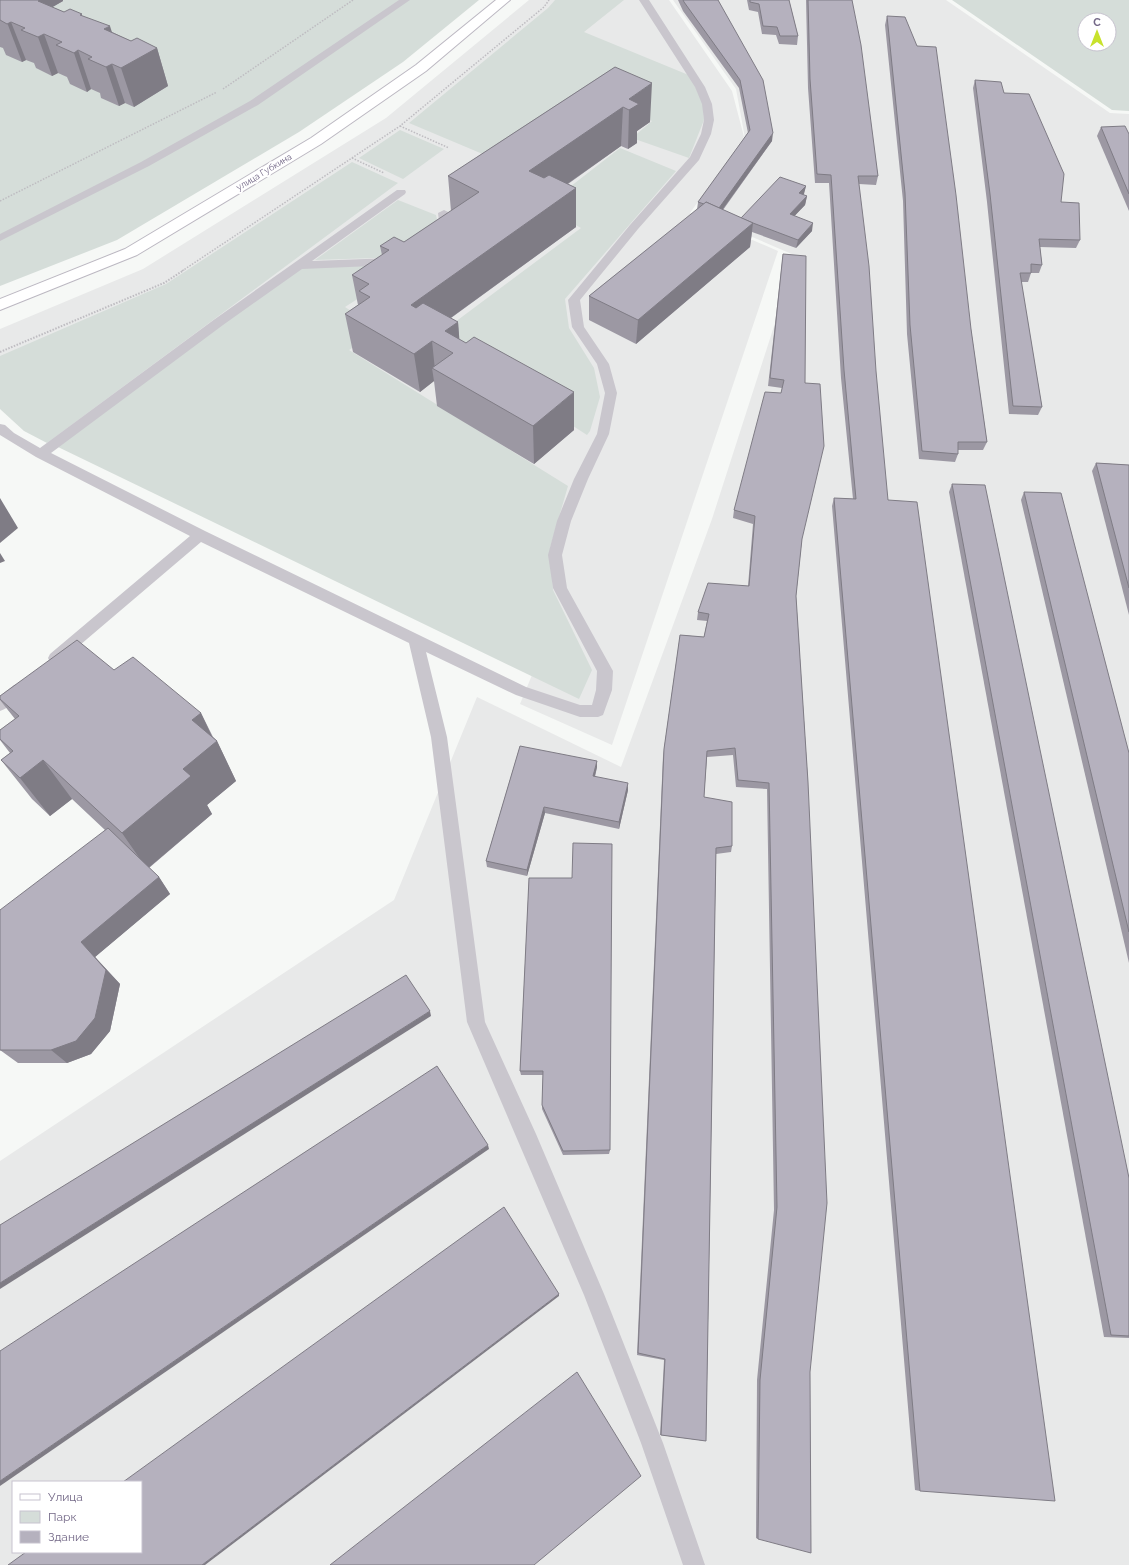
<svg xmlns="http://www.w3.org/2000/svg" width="1129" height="1565" font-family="Raleway,sans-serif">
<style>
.built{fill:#e8e9e9;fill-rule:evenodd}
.green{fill:#d5ddd9;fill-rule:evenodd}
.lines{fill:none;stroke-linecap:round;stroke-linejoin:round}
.secondary-casing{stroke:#bcb8c2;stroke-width:2}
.path-far1{stroke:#bebcc1;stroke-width:1.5;stroke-dasharray:1.5 1.5;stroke-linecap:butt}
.path{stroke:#bebcc1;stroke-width:2;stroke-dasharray:1.5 1.5;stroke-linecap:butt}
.lane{fill:#c9c6cd;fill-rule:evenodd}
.secondary{fill:#fff;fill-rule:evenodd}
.wall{fill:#9c98a3}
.shaded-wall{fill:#7f7c85}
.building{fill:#b5b1be;stroke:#7f7c85}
.labels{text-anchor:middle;stroke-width:4;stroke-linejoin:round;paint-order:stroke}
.far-street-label{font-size:9px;fill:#736887;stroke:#fff}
</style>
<rect width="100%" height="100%" fill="#f6f8f6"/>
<g class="built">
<path d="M529 0H669L732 91 744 137 690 213 778 251 612 745 520 704 532 675 27 431 0 405V329L143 269 386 118Z"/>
<path d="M673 0H946L1110 113 1129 114V1565H0V1161L394 900 477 697 621 767 712 519 793 267 794 255 694 212 745 138 736 89ZM13 1482H141V1552H13Z"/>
</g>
<g class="green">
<path d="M0 0H479L403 62 299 132 117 240 0 286Z"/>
<path d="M555 0H624L584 32 691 76 703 105 704 120 689 158 632 138 652 121 608 103 518 169 409 123 548 8Z"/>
<path d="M952 0H1129V111L1112 110ZM1085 20H1109V44H1085Z"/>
<path d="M400 130 444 149 403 179 359 158Z"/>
<path d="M620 148 676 171 565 299 569 328 594 368 600 397 590 431 587 435 435 337 581 228 544 207Z"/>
<path d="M352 162 398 183 47 443 24 431 0 409V356L166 284Z"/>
<path d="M398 200 436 215 440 234 406 257 315 260Z"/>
<path d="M412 264 345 307 371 324 370 336 349 350 568 486 550 548 553 590 592 670 579 699 58 447 225 322 301 268Z"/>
</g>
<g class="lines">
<g class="secondary-casing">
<path id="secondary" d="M496 0H510L426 71 321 144 137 255 0 310V299L125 249 311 138 416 65Z"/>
</g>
<g class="path-far1">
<path d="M223 89 353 0"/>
<path d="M400 126 449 148"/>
<path d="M352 158 384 173"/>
<path d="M0 201 217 92"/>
<path d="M182 271 400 126 544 7 549 0"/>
</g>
<path class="path" d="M0 352 164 283 184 270"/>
<g class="lane">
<path d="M399 0H410L258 105 149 166 0 241V234L141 162 250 101Z"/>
<path d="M639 0H649L705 87 712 104 714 120 711 134 699 160 638 229 580 300 584 327 609 364 617 393 609 434 588 479 571 521 562 555 567 588 613 671 612 690 603 715 598 717H580L516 695 426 652 447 737 485 1022 536 1134 604 1294 663 1443 705 1565H683L641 1443 584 1295 467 1022 431 737 409 643 201 542 60 662 55 664 50 662 48 658 50 654 190 536 36 457 0 435V424L5 425 14 433 40 448 215 319 397 190H405L406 192 405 194 312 261 392 258 396 259 398 262 396 265 302 269 223 325 51 453 205 531 526 687 580 705H592L596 690 597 671 553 588 548 555 557 521 574 479 597 434 605 393 597 364 572 327 568 300 630 225 690 157 701 134 704 120 702 104 695 87Z"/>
<path d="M444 210 450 213 453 236 451 238H443L441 236 438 213Z"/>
<path d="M19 683 24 685 27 689C22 698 9 708 0 711V696L14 685Z"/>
</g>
<use href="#secondary" class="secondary"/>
</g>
<g class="wall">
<path d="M0 0H63V1L52 7 64 12 82 14V16L112 32 131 41 157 48 168 86 134 107 125 103 119 106 101 98 100 93 91 89 87 92 70 84 67 77 58 73 52 76 36 68 34 63 26 60 22 62 6 55 3 48 0 47Z"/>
<path d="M678 0H718L772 141 723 210 741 218 806 186 803 195 807 196 805 205 794 216 812 231 796 248 752 232 750 247 636 344 589 320V296L697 210 698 202 748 133 739 88 683 11Z"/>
<path d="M747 0H789L798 36 797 45 779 44 776 35 762 34 758 12 749 10Z"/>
<path d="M806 0H852L878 176 876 185 859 184 920 1491 915 1490 832 506 834 498 853 499 841 378 829 183H815L808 88Z"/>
<path d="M887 16 971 329 987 442 983 450H958V454L955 462 919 459 907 334 903 201 885 25Z"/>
<path d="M615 67 650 122 637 131V143L628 149 621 146 568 184 576 188V227L451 318 458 322 459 339 574 430 534 464 437 406 434 381 420 392 353 352 345 314 358 305 352 275 382 255 380 246 404 242 451 211 448 176Z"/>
<path d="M975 80 1004 93 1061 202 1080 240 1076 248 1040 247 1042 265 1039 273H1031L1028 282H1021L1042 407 1038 415 1009 414 987 202 973 88Z"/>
<path d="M1101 127 1129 134V211L1097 136Z"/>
<path d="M783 254 802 539 796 596 808 782 758 1539 756 1538 757 1380 774 1210 767 789 736 787 733 755 707 757 704 797 732 846 731 852 716 854 706 1441 660 1435 664 1360 637 1355 663 756 680 635 704 637 707 621 697 620 698 612 748 586 753 524 733 518 734 510 781 393 782 388 768 386 782 262Z"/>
<path d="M1096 463 1129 465V615L1092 471Z"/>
<path d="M952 484 1129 1178V1338L1104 1337 949 492Z"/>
<path d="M1024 492 1129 753V963L1021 500Z"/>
<path d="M114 670 201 713 213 737 217 741 236 781 207 805 212 814 149 868 159 877 170 894 95 957 120 984 110 1031 91 1054 67 1063H18L0 1050 105 830 72 799 50 816 32 799 1 760 10 753 0 740V730L15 719 0 700V696Z"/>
<path d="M520 746 597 767 595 777 628 790 619 829 545 813 527 876 487 867 486 861Z"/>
<path d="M529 878 610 1150 609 1154 563 1155 542 1109 543 1075H521L520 1071Z"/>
</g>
<g class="shaded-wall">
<path d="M36 0H63V1L51 8Z"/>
<path d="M0 4 11 22 26 60 22 62Z"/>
<path d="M110 26 122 65 104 29Z"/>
<path d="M44 34 58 73 52 76 38 37Z"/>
<path d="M157 48 168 86 134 107 121 68Z"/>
<path d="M78 50 91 89 87 92 74 53Z"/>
<path d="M112 64 125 103 119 106 106 67Z"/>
<path d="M652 83 650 122 637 131V143L628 149 629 110V99Z"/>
<path d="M623 107 621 146 530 210 529 171Z"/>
<path d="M773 133 772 141 717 217 718 209Z"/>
<path d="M806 186 804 194 797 202 799 193Z"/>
<path d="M576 188V227L416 343 411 305Z"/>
<path d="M807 196 805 205 788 223 790 214Z"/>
<path d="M753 223 750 247 636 344 638 320Z"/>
<path d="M813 223 812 231 796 248 798 240Z"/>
<path d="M458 322 461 360 453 353 445 331Z"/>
<path d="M432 341 435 370 432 368 434 381 420 392 414 354Z"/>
<path d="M574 392V430L534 464 533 426Z"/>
<path d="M0 498 18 528 0 543Z"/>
<path d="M0 553 5 561 0 563Z"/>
<path d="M201 713 215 743 217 741 236 781 207 805 212 814 147 869 122 833 192 720Z"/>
<path d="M43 760 72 799 50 816 20 778Z"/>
<path d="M597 761V767L593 783V776Z"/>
<path d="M628 783V790L619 829V822Z"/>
<path d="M544 807 545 813 527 876V870Z"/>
<path d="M159 877 170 894 95 957 120 984 110 1031 91 1054 67 1063 51 1050 81 942Z"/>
<path d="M430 1011 431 1016 0 1289V1283Z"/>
<path d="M488 1145 489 1149 0 1486V1481Z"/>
<path d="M559 1294V1296L205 1565H202Z"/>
</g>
<g class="building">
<path d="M0 0H41L38 1 64 12 70 9 82 14 80 15 110 26 104 29 131 41 137 38 157 48 121 68 112 64 106 67 88 59 92 57 78 50 74 53 56 45 62 42 44 34 38 37 21 30 25 28 11 22 7 24 0 20Z"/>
<path d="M683 0H718L763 80 773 133 719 208 706 202 704 204 698 202 750 130 740 80 684 2Z"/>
<path d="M750 0H789L798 36H780L777 27 763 26 759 4 750 2Z"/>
<path d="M808 0H852L861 45 878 176H858L869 266 876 371 888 500 917 502 1055 1501 920 1491 834 498 856 499 844 370 831 175 817 174 810 79Z"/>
<path d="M887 16 905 17 917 46 936 47 956 195 971 329 987 442H958V454L922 451 910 325 905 193Z"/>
<path d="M615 67 652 83 629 99 639 104 629 110 623 107 529 171 544 178 549 175 576 188 411 305 416 308 423 303 458 322 445 331 466 343 474 337 574 392 533 426 432 368 453 353 432 341 414 354 345 314 370 297 359 291 369 284 352 275 389 250 380 246 394 237 404 242 479 192 448 176Z"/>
<path d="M975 80 1001 82 1004 93 1029 94 1064 174 1061 202 1079 203 1080 240 1039 239 1042 265 1031 264V273H1020L1042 407 1013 406 990 194Z"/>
<path d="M1125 126 1129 134V194L1101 127Z"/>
<path d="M780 177 806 186 799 193 807 196 790 214 813 223 798 240 753 223 741 218Z"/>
<path d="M706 202 753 223 638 320 589 296Z"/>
<path d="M783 254 806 256 805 383 820 384 824 446 802 539 796 596 808 782 827 1203 810 1372 811 1553 758 1539 760 1380 777 1207 769 783 738 780 735 748 707 751 704 797 732 802V846L716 848 706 1441 661 1435 665 1359 638 1353 664 749 680 635 704 637 709 614 698 612 708 583 749 586 755 516 734 510 765 392 781 393 784 380 770 378Z"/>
<path d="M1096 463 1129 465V588Z"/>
<path d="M952 484 985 485 1129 1178V1336L1111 1335Z"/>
<path d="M1024 492 1061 493 1129 753V932Z"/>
<path d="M77 640 114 670 133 657 201 713 192 720 217 741 183 769 191 776 122 833 43 760 20 778 1 760 13 751 0 739V730L19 716 0 699V696Z"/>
<path d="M520 746 597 761 593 776 628 783 619 822 544 807 527 870 486 861Z"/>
<path d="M108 828 159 877 81 942 106 970 95 1018 76 1041 51 1050H0V910Z"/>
<path d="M573 843 612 844 610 1150 563 1151 542 1105 543 1071H520L529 878H572Z"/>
<path d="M406 975 430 1011 0 1283V1225Z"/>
<path d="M437 1066 488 1145 0 1481V1351Z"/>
<path d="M504 1207 559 1294 202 1565H8L26 1552H141V1482H123Z"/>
<path d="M577 1372 641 1476 534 1565H330Z"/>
</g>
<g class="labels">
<g class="far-street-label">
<text transform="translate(264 172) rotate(-31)" y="3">улица Губкина</text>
</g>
</g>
<rect x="12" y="1481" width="130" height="72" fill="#ffffff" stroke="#c7c3cf"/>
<rect x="20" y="1494" width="20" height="6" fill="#ffffff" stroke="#c7c3cf"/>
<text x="48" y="1501" font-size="12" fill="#736887">Улица</text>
<rect x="20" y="1511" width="20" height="12" fill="#d5ddd9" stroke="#c7c3cf"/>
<text x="48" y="1521" font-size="12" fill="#736887">Парк</text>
<rect x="20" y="1531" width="20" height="12" fill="#b5b1be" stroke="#c7c3cf"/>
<text x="48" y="1541" font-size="12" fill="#736887">Здание</text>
<g transform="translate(1097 32)"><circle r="19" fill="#ffffff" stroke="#c7c3cf"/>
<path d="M0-3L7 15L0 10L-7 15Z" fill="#c8e22c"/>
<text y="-6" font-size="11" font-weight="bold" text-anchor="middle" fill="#736887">С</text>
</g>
</svg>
